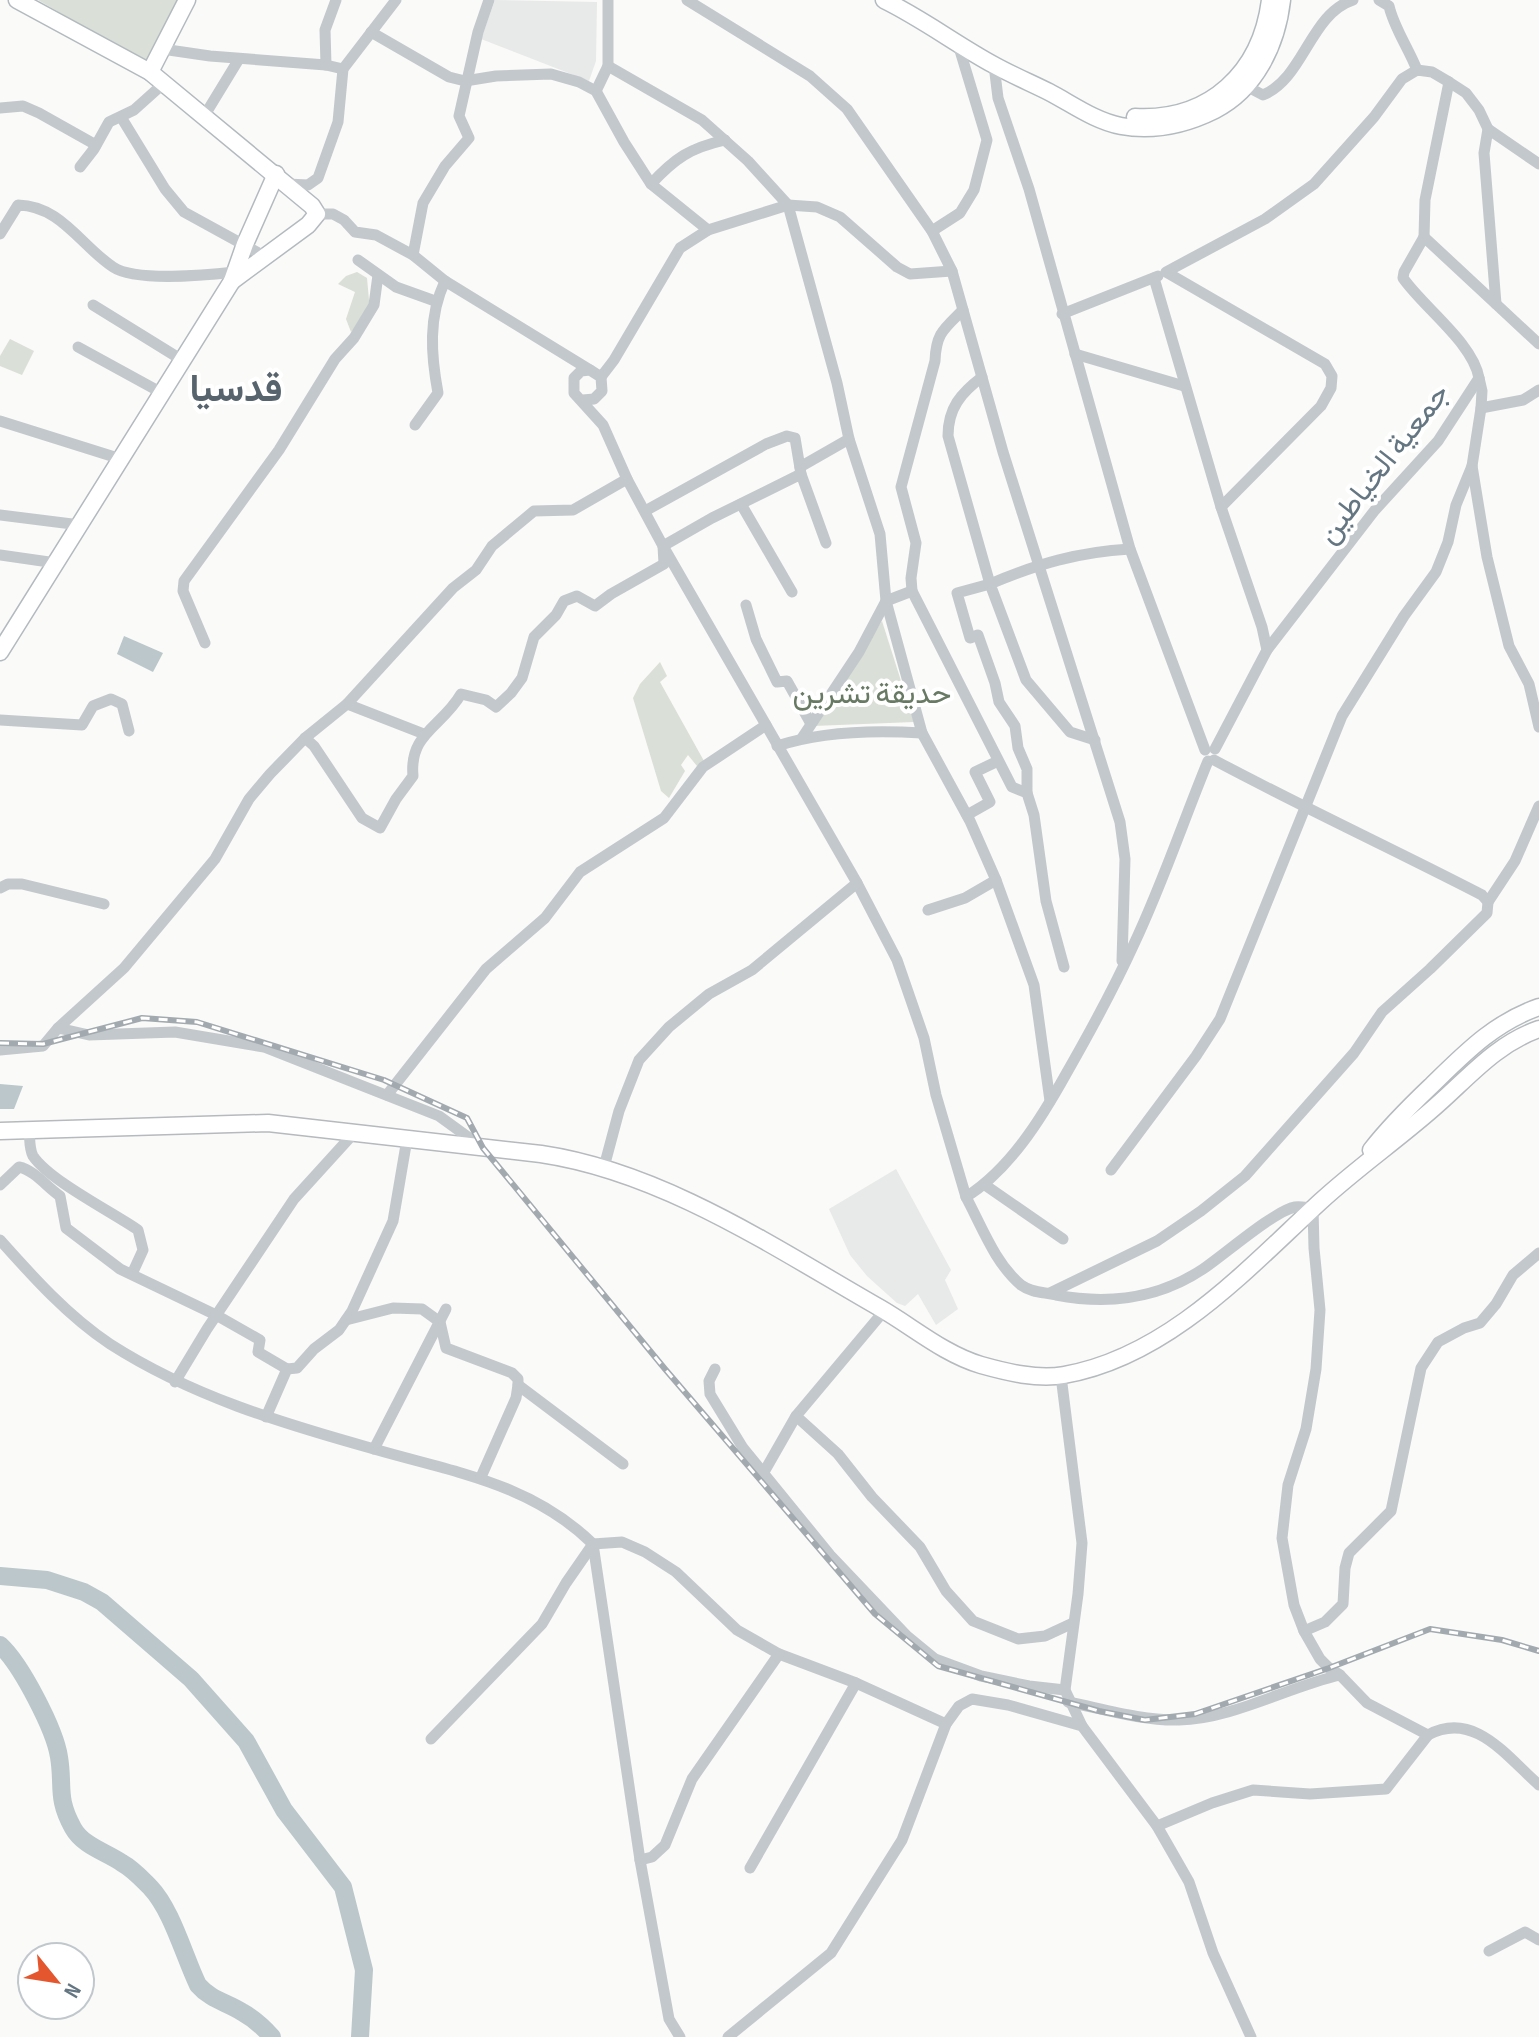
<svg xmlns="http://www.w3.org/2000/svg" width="1539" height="2037" font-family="'Sofia Sans Condensed',Vazirmatn,sans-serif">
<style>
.built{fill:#e8e9e9}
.green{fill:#dadfd7}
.water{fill:#bbc7cb}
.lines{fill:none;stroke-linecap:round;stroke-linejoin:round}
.river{stroke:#bbc7cb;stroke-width:18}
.secondary-casing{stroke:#b3babf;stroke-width:19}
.primary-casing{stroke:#b5babe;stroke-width:19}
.street{stroke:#c3c8cc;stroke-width:11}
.secondary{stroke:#fff;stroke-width:16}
.primary{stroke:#fff;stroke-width:16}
.rail-casing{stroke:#a2aab0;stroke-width:6}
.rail{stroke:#fff;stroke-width:3;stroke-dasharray:9;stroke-linecap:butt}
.labels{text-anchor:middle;stroke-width:8;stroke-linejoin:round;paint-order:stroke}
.street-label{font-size:30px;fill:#657683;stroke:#fff}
.park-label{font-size:30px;fill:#687a64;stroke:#fff}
.district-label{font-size:38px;font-weight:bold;fill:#57646e;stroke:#fff}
</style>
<rect width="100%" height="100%" fill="#fafaf8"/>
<g class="built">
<path d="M495 0 597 2 596 61 589 81 481 39Z"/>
<path d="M896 1169 951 1270 945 1280 958 1309 936 1325 918 1294 905 1306 897 1303 867 1276 850 1255 829 1209Z"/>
</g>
<g class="green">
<path d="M38 0H178L147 63Z"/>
<path d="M357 272 367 278 370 311 351 332 346 319 355 292 338 284 346 276Z"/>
<path d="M10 339 34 351 22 375 0 366V356Z"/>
<path d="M882 621 914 722 813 726Z"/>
<path d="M660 662 667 676 660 682 704 761 697 766 688 755 681 765 685 771 669 798 661 791 633 698 640 684Z"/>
</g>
<g class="water">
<path d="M124 636 163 653 153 672 117 654Z"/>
<path d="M0 1084 23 1086 14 1109H0Z"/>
</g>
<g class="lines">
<g class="river">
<path d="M0 1576 47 1580 84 1592 102 1602 191 1679 246 1741 284 1810 343 1887 364 1970 360 2037"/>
<path d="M0 1645C21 1664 55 1730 59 1757 64 1787 56 1797 73 1828 83 1846 106 1852 122 1863 133 1869 141 1878 150 1887 172 1910 184 1956 198 1985 211 2000 226 2002 242 2012 253 2018 264 2028 272 2037"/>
</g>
<g class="secondary-casing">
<g id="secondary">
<path d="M17 0 150 72 312 206 317 214 308 225 232 281"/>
<path d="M884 0C923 19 957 45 994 65 1012 75 1031 83 1049 92 1072 104 1095 121 1121 126 1155 132 1185 125 1215 110 1256 89 1277 44 1282 0"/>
<path d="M150 72 187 0"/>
<path d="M1135 117C1210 121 1261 72 1270 0"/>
<path d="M0 652 232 281 245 244 276 174"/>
</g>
</g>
<g class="primary-casing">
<g id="primary">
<path d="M0 1131 268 1123 541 1154C663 1172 775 1248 880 1308 913 1327 944 1354 981 1365 1006 1372 1038 1380 1064 1375 1168 1357 1247 1269 1321 1201 1356 1169 1393 1143 1429 1112 1465 1082 1493 1045 1539 1029"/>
<path d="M1371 1150C1389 1127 1409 1107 1430 1087 1464 1054 1493 1023 1539 1007"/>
</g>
</g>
<g class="street">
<path d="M687 0 810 76 847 109 932 231 952 271 1003 452 1120 822 1125 859 1122 961"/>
<path d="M1379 0 1389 6C1394 28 1409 49 1417 70"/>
<path d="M371 32 449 77 465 81 496 76 551 74 579 82 596 91 624 142 651 184 708 230"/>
<path d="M162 49 210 56 326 65 343 69"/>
<path d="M326 65 325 30 336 0"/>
<path d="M994 65 998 98 1029 189 1130 549 1205 750"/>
<path d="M608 66 702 120 748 161 788 205 837 383 849 439 880 534 886 601 922 733 970 821 996 880 1034 985 1050 1101"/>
<path d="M1246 86 1263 95C1304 78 1310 14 1353 0"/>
<path d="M596 91 608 66V0"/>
<path d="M0 108 23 106 39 113 96 145"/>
<path d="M121 117 165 189 184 212 266 257"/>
<path d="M203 118 239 59"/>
<path d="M1488 129 1539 164"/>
<path d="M80 167 94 149 109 122 134 110 163 84"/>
<path d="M287 184 308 185 318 178 338 122 343 69 396 0"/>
<path d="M651 184C675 158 690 148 725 140"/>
<path d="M317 214H333L344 220 355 232 376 235 413 255 445 281 590 370"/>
<path d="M932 231 960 213 974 190 987 140 958 44"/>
<path d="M0 234 18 205C61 206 80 245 113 267 135 282 208 275 235 272"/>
<path d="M1424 237 1425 200 1449 82"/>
<path d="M413 255 423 203 445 166 469 138 459 116 478 32 489 0"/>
<path d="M358 260 396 287 435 301"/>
<path d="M1154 278 1221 507 1262 627 1267 650 1215 749"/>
<path d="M1496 304 1539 344"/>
<path d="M93 305 182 360"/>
<path d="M1062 314 1158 276"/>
<path d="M78 347 162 393"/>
<path d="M1075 354 1184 386"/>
<path d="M601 377 614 360 680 248 708 230 788 205 817 207 840 217 897 267 910 274 952 271"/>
<path d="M982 377C961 393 948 408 948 436L990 584 957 593 970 638 978 635 995 683 999 702 1015 726 1018 748 1027 769V793"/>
<path d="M1479 378 1482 391 1481 408 1472 466 1487 557 1509 646 1529 684 1539 727"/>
<path d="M583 400 594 399 602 391 601 377 590 370 581 371 574 378V393L603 425 627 479 663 546 857 883 897 960 924 1038 936 1095 966 1197C1010 1169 1041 1119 1066 1074 1090 1032 1114 988 1134 944 1162 885 1183 822 1208 761"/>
<path d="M1481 408 1523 400 1539 390"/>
<path d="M0 421 121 459"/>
<path d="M415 425 438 393C431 355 428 317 445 281"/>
<path d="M800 467 849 439"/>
<path d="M741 504 792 592"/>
<path d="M1221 507 1321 406 1331 388 1332 376 1325 364 1166 272 1265 219 1314 184 1374 117 1402 79 1417 70 1432 72 1449 82 1466 93 1479 110 1488 129 1484 153 1496 304 1424 237 1404 272 1403 278C1424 308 1473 343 1479 378L1438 441 1375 510 1267 650"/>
<path d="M645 511 766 444 787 436 795 438 801 474"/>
<path d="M0 515 80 525"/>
<path d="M0 555 56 563"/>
<path d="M912 591 1012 787 1027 793 1034 815 1046 901 1064 967"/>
<path d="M746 605 756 639 777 682 787 681 810 722"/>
<path d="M205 643 183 591 184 581 279 450 335 359 354 338 374 305 378 275"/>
<path d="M347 704 424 734"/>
<path d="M0 720 82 725 93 706 111 699 122 704 129 731"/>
<path d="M305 738 314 746 362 818 380 828 396 799 413 776C409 733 442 727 461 694L486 700 496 707 511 693 522 678 534 637 556 615 564 601 577 596 595 606 611 594 664 564 663 546 712 518 801 474 826 543"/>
<path d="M802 738 859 652 886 601 912 591 911 578 916 543 901 487 935 361C936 333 944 329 963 310"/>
<path d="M1095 740 1070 732 1026 680 990 584C1037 564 1078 552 1130 549"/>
<path d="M777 746C822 731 875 730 922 733"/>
<path d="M967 815 990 802 975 772 998 761"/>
<path d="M0 888 8 884H22L104 904"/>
<path d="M1488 902 1515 861 1539 806"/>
<path d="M928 910 965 898 996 880"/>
<path d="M58 1028 124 968 215 859 249 799 270 774 305 738 347 704 453 588 476 570 492 546 534 511 573 510 627 479"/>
<path d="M0 1050 43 1046 58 1028 89 1035 175 1032 264 1047 439 1116 479 1145"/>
<path d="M387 1095 486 969 545 918 580 872 664 818 703 767 766 725"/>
<path d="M29 1130C30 1138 29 1149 33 1156 50 1181 112 1212 138 1230L143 1250 132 1274"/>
<path d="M604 1167 619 1111 639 1060 669 1027 709 994 752 970 857 883"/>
<path d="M1111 1170 1196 1056 1220 1019 1342 716 1404 616 1436 572 1448 542 1456 505 1472 466"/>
<path d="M0 1185 19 1167C34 1170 47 1187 60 1196L66 1228 120 1269 216 1315 260 1340 258 1352 287 1369"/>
<path d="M985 1185 1063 1239"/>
<path d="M966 1197C982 1227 995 1263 1021 1285 1032 1293 1044 1292 1056 1295 1108 1305 1158 1299 1203 1269 1224 1255 1274 1211 1295 1207 1301 1206 1308 1208 1313 1208L1314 1248 1320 1310 1316 1369 1306 1429 1288 1485 1282 1538 1294 1605 1304 1631 1320 1659 1329 1668 1340 1675 1367 1703 1428 1735C1474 1710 1506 1756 1539 1785"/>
<path d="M0 1240C33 1277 68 1316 110 1344 191 1396 281 1423 374 1449 453 1472 531 1483 593 1544L640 1860 669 2019 680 2037"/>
<path d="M1050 1293 1157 1241 1201 1211 1245 1176 1354 1053 1382 1012 1430 969 1487 913 1488 902 1482 895C1393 849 1302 807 1214 760"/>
<path d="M884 1311 796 1416 838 1454 872 1497 920 1547 946 1591 973 1621 1018 1639 1045 1636 1073 1623"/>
<path d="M346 1320 393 1308 422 1309 440 1322 446 1348 512 1373 518 1379V1385"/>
<path d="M715 1369 709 1381 710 1394 743 1448 830 1555 907 1636 935 1659 981 1676 1029 1686 1065 1690"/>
<path d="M1061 1376 1082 1543 1078 1594 1065 1690 1082 1726"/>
<path d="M175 1382 207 1329 294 1199 354 1133"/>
<path d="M266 1417 287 1369 297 1368 314 1349 339 1330 352 1311 393 1221 407 1139"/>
<path d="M374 1449 446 1309"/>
<path d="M764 1472 796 1416"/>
<path d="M481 1477 516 1398 518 1385 623 1464"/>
<path d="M1304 1631 1325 1622 1343 1604 1345 1568 1349 1553 1391 1511 1421 1368 1438 1342 1464 1328 1480 1323 1496 1304 1513 1275 1539 1253"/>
<path d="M1068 1702C1103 1709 1143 1721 1179 1720 1232 1719 1288 1687 1340 1675"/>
<path d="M431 1739 542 1624 566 1583 593 1544 622 1542 645 1552 676 1572 737 1630 779 1654 856 1683 946 1724"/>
<path d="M1157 1826 1212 1803 1253 1790 1310 1794 1386 1789 1428 1735"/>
<path d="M640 1860 652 1857 665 1845 692 1779 779 1654"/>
<path d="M750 1868 856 1683"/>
<path d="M1489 1951 1525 1932 1539 1940"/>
<path d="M728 2037 831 1953 902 1840 946 1724 959 1706 972 1699 1008 1705 1082 1726 1157 1826 1189 1882 1213 1953 1251 2037"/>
</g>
<use href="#secondary" class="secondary"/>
<use href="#primary" class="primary"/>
<g class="rail-casing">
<path id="rail" d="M0 1043 43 1044 142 1018 197 1022 384 1080 467 1118 483 1148 665 1369 875 1614 938 1666 1099 1711 1145 1720 1195 1714 1329 1668 1430 1629 1502 1640 1539 1651"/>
</g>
<use href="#rail" class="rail"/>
</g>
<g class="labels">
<g class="street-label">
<text transform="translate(1383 463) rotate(-52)" y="10">جمعية الخياطين</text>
</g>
<g class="park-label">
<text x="872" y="703">حديقة تشرين</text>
</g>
<g class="district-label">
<text x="236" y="401">قدسيا</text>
</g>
</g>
<g transform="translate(56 1981) rotate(120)"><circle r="38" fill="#ffffff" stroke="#c1c8cd" stroke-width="2"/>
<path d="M0-6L14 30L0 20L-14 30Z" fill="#e4572e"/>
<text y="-12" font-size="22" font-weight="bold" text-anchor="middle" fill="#657683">N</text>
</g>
</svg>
